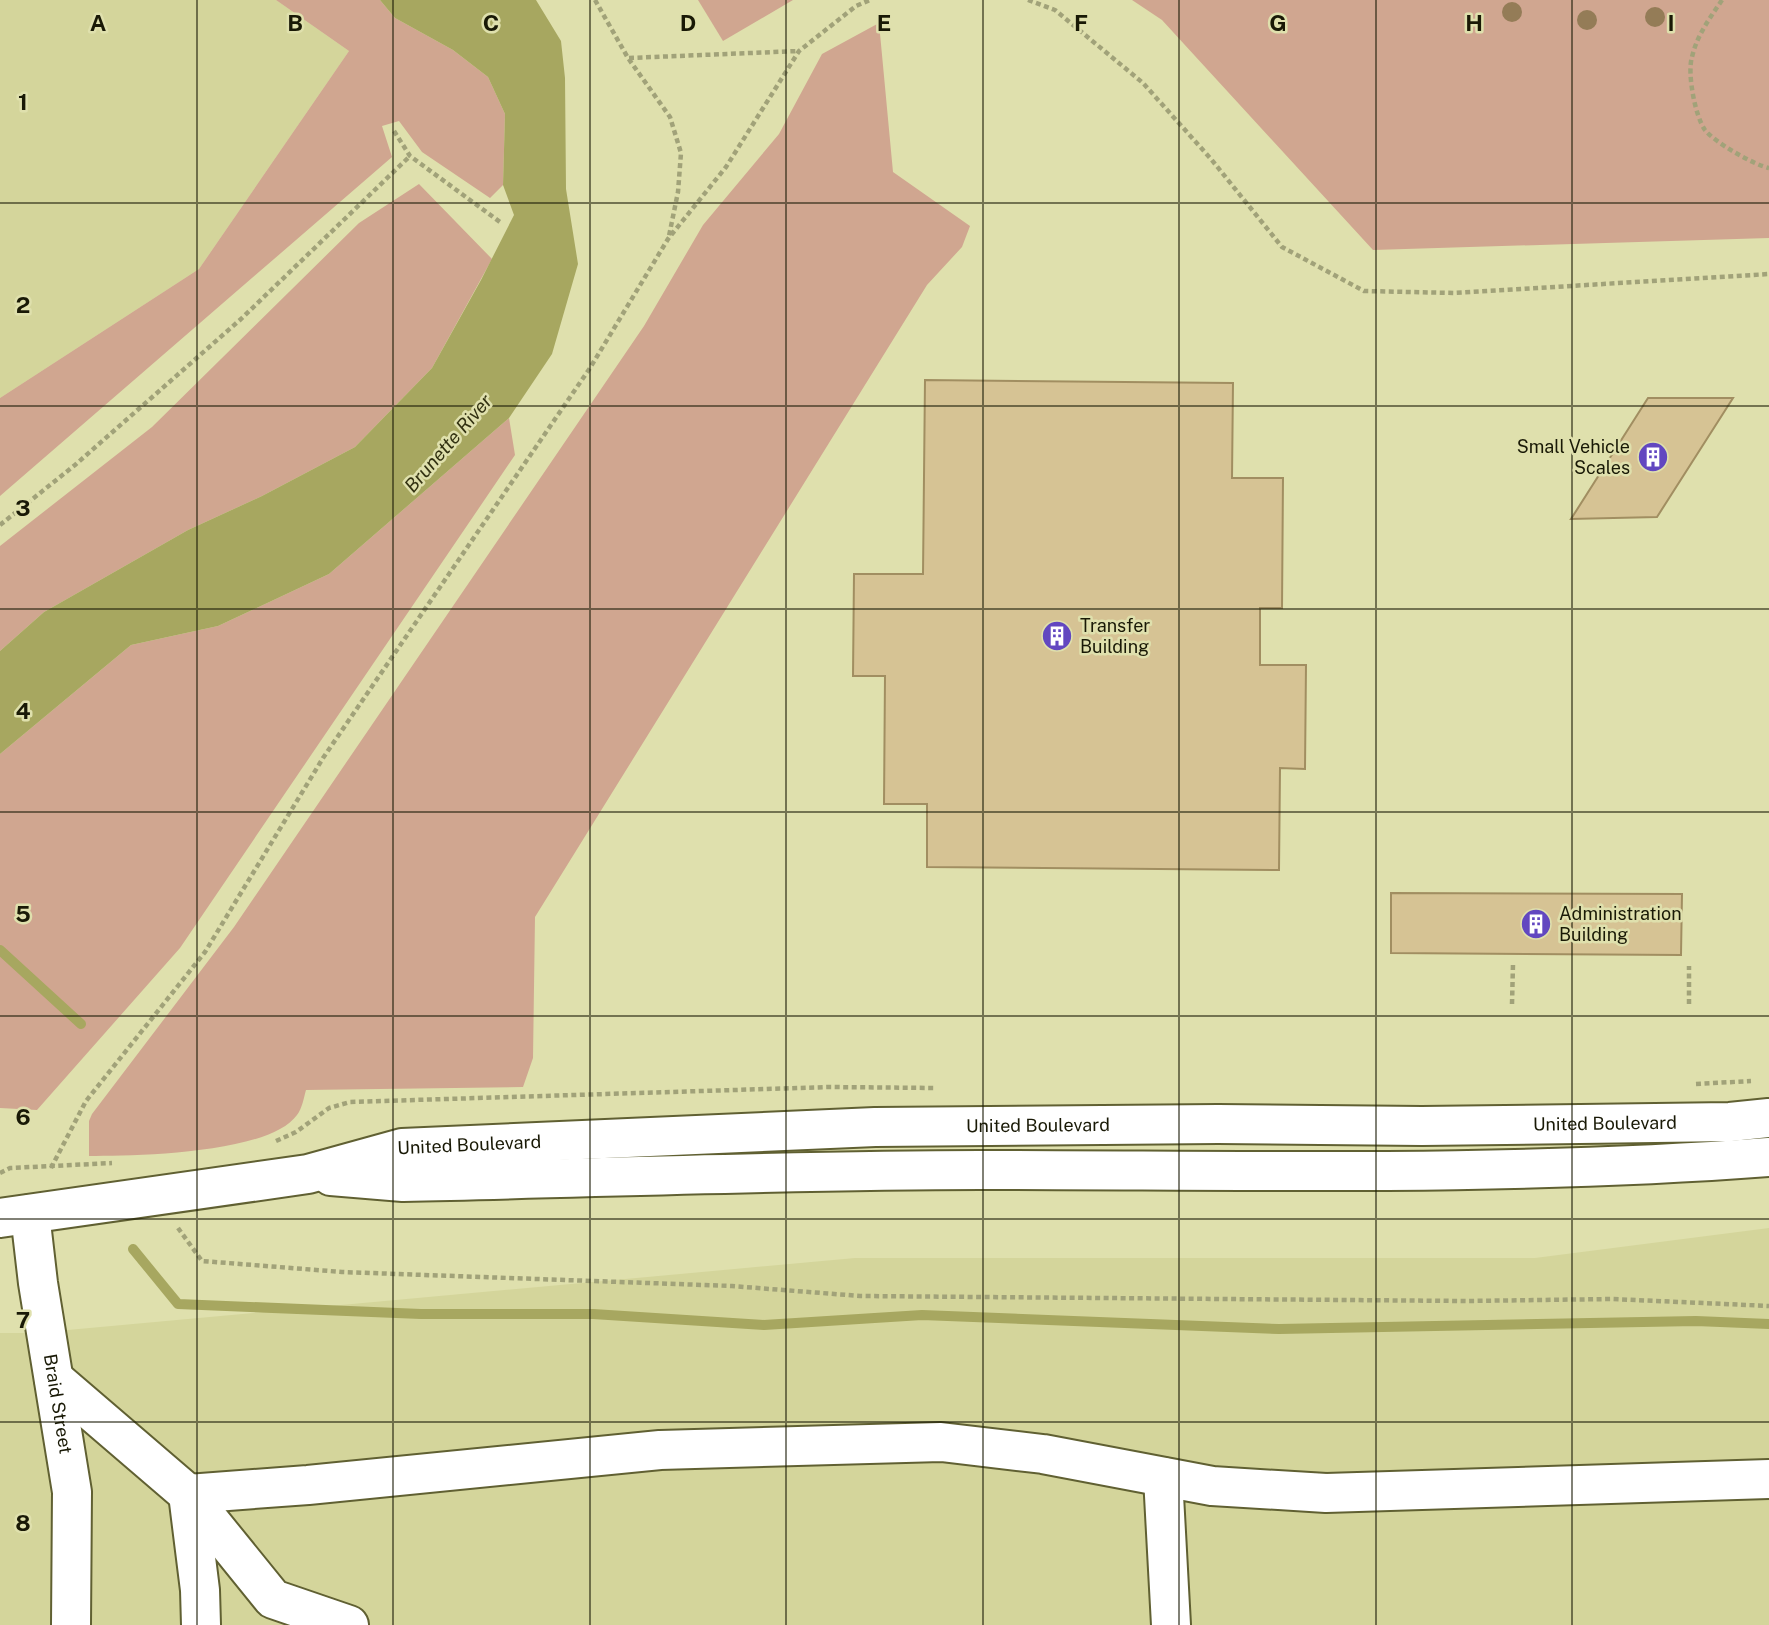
<svg xmlns="http://www.w3.org/2000/svg" width="1769" height="1625" font-family="'Public Sans',sans-serif">
<style>
.built{fill:#d4d59b}
.green{fill:#d0a690}
.water{fill:#a7a760}
.lines{fill:none;stroke-linecap:round;stroke-linejoin:round}
.stream{stroke:#a7a760;stroke-width:10}
.building{fill:#d6c394;stroke:#a18e61;stroke-width:2}
.minor-casing{stroke:#606032;stroke-width:42}
.path{stroke:#a1a279;stroke-width:4.5;stroke-dasharray:5 3.5;stroke-linecap:butt}
.minor{stroke:#fff;stroke-width:38}
.tree{fill:#947c57}
.grid{fill:none;stroke:#191906;stroke-width:2;stroke-opacity:0.55}
.labels{text-anchor:middle;stroke-width:5;stroke-linejoin:round;paint-order:stroke}
.poi-label{font-size:18px;fill:#191906;stroke:#dfe0ad;text-anchor:start}
.street-label{font-size:18px;fill:#191906;stroke:#dfe0ad}
.water-label{font-size:19px;font-style:italic;fill:#333212;stroke:#dfe0ad}
.grid-label{font-size:23px;text-anchor:middle;font-weight:bold;fill:#191906;stroke:#dfe0ad;stroke-width:5;stroke-linejoin:round;paint-order:stroke}
</style>
<rect width="100%" height="100%" fill="#dfe0ad"/>
<g class="built">
<path d="M0 0H276L349 51 199 269 0 398Z"/>
<path d="M1769 1228V1625H0V1333H35L855 1258H1535Z"/>
</g>
<g class="green">
<path d="M276 0H380L395 18 453 50 488 77 505 114 503 185 490 198 422 152 399 121 382 126 392 157 0 496V398L199 269 349 51Z"/>
<path d="M698 0H793L723 41Z"/>
<path d="M1132 0H1769V238L1373 250 1162 20Z"/>
<path d="M879 23 893 172 970 226 962 247 927 285 535 917 533 1058 523 1087 306 1090C304 1097 302 1109 297 1115 269 1154 134 1156 89 1156V1121L92 1114 234 927 644 326 703 225 779 134 822 54Z"/>
<path d="M419 184 492 259 432 368 355 447 262 496 188 530 44 612 0 651V546L152 427 359 223Z"/>
<path d="M509 418 515 455 180 948 37 1110 0 1108V754L131 645 218 626 329 574Z"/>
</g>
<path class="water" d="M380 0H536L561 41 565 78 566 189 578 264 552 354 509 418 329 574 218 626 131 645 0 754V651L44 612 188 530 262 496 355 447 432 368 481 280 514 215 503 185 505 114 488 77 453 50 395 18Z"/>
<g class="lines">
<g class="stream">
<path d="M0 950 81 1024"/>
<path d="M133 1249 178 1304 421 1314H593L764 1325 922 1315 1279 1329 1696 1321 1769 1324"/>
</g>
</g>
<g class="building">
<path d="M925 380 1233 383 1232 478H1283L1282 608H1260V665H1306L1305 769 1280 768 1279 870 927 867V804H884L885 676H853L854 574H923Z"/>
<path d="M1648 398H1733L1657 517 1571 519Z"/>
<path d="M1391 893 1682 894 1681 955 1391 953Z"/>
</g>
<g class="lines">
<g class="minor-casing">
<g id="minor">
<path d="M331 1176 403 1182C595 1178 788 1170 980 1170 1243 1170 1506 1177 1769 1157"/>
<path id="s1" d="M30 1214 38 1283 72 1492 71 1625"/>
<path id="s2" d="M0 1218 308 1174 402 1148 875 1127 1218 1124 1422 1126 1730 1122 1769 1118"/>
<path d="M54 1379 188 1494 273 1599 349 1625"/>
<path d="M1163 1477 1171 1625"/>
<path d="M201 1625 200 1590 188 1494 308 1485 660 1450 941 1442 1043 1454 1212 1486 1326 1493 1769 1479"/>
</g>
</g>
<g class="path">
<path d="M595 0 628 58 670 117 681 153 678 192 669 236"/>
<path d="M1028 0 1055 10 1143 83 1211 159 1282 247 1364 291 1454 293 1769 274"/>
<path d="M1722 0C1710 18 1697 35 1692 57 1687 73 1695 116 1705 130 1714 142 1754 165 1769 168"/>
<path d="M629 58 799 51"/>
<path d="M394 131 410 156 500 222"/>
<path d="M0 525 75 465 241 319 410 156"/>
<path d="M1512 1004 1513 964"/>
<path d="M1689 1004V966"/>
<path d="M1696 1084 1751 1081"/>
<path d="M276 1141 296 1132 329 1108 350 1102 830 1087 935 1088"/>
<path d="M51 1168 86 1101 205 952 323 758 590 368 668 239 726 167 799 51 856 6 870 0"/>
<path d="M0 1173 10 1168 112 1163"/>
<path d="M178 1228 202 1261 342 1272 732 1286 860 1296 1467 1301 1613 1299 1769 1306"/>
</g>
<use href="#minor" class="minor"/>
</g>
<g class="tree">
<circle cx="1512" cy="12" r="10"/>
<circle cx="1655" cy="17" r="10"/>
<circle cx="1587" cy="20" r="10"/>
</g>
<path class="grid" d="M197 0V1625M393 0V1625M590 0V1625M786 0V1625M983 0V1625M1179 0V1625M1376 0V1625M1572 0V1625M0 203H1769M0 406H1769M0 609H1769M0 812H1769M0 1016H1769M0 1219H1769M0 1422H1769"/>
<defs>
<g id="building-disc" transform="scale(1.575)"><circle r="9.5" fill="#6247c0" stroke="#dfe0ad"/><path d="M-4-6H4V6H1V3H-1V6H-4ZM-2.5-4.3h1.7v1.8h-1.7ZM.8-4.3h1.7v1.8H.8ZM-2.5-1h1.7V.8h-1.7ZM.8-1h1.7V.8H.8Z" fill="#fff"/></g>
</defs>
<g fill-rule="evenodd">
<use href="#building-disc" x="1653" y="457"/>
<use href="#building-disc" x="1057" y="636"/>
<use href="#building-disc" x="1536" y="924"/>
</g>
<g class="labels">
<g class="poi-label">
<text x="1630" y="453" text-anchor="end">Small Vehicle<tspan x="1630" dy="21">Scales</tspan></text>
<text x="1080" y="632">Transfer<tspan x="1080" dy="21">Building</tspan></text>
<text x="1559" y="920">Administration<tspan x="1559" dy="21">Building</tspan></text>
</g>
<g class="street-label">
<text dy="6" stroke="none"><textPath href="#s2" startOffset="1612">United Boulevard</textPath></text>
<text dy="6" stroke="none"><textPath href="#s2" startOffset="1045">United Boulevard</textPath></text>
<text dy="6" stroke="none"><textPath href="#s2" startOffset="476">United Boulevard</textPath></text>
<text dy="6" stroke="none"><textPath href="#s1" startOffset="192">Braid Street</textPath></text>
</g>
<g class="water-label">
<text transform="translate(448 443) rotate(-49)" y="7">Brunette River</text>
</g>
</g>
<g class="grid-label">
<text x="98" y="31">A</text>
<text x="295" y="31">B</text>
<text x="491" y="31">C</text>
<text x="688" y="31">D</text>
<text x="884" y="31">E</text>
<text x="1081" y="31">F</text>
<text x="1278" y="31">G</text>
<text x="1474" y="31">H</text>
<text x="1671" y="31">I</text>
<text x="23" y="110">1</text>
<text x="23" y="313">2</text>
<text x="23" y="516">3</text>
<text x="23" y="719">4</text>
<text x="23" y="922">5</text>
<text x="23" y="1125">6</text>
<text x="23" y="1328">7</text>
<text x="23" y="1531">8</text>
</g>
</svg>
